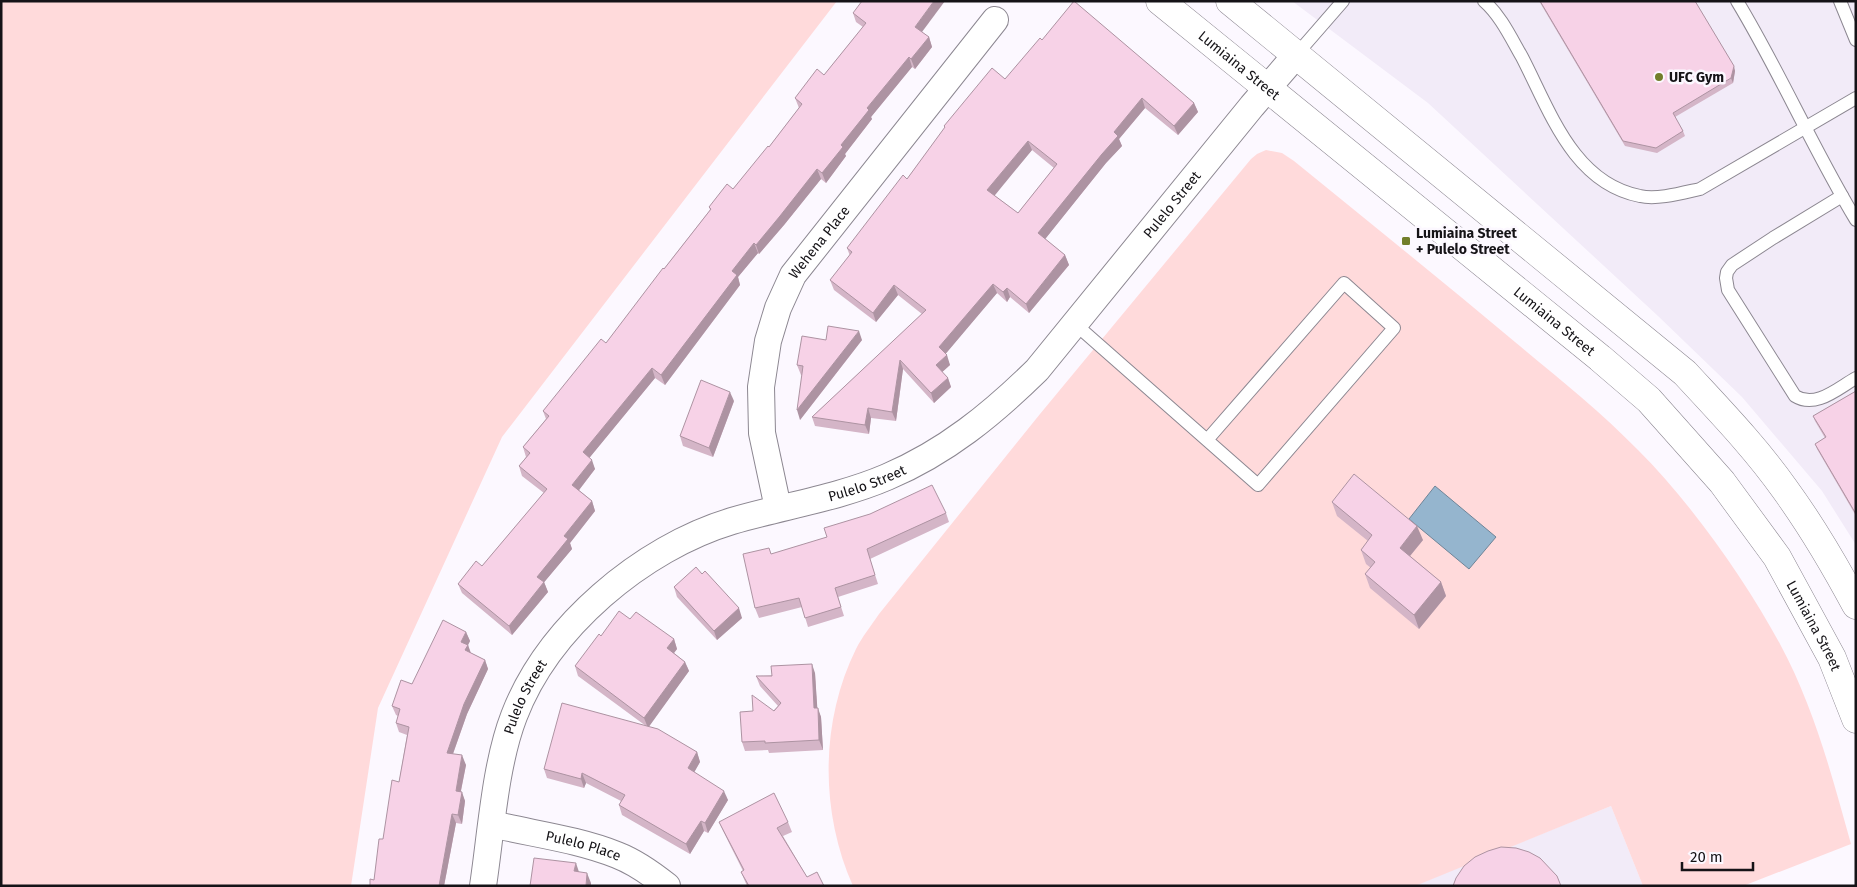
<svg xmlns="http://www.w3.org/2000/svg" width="1857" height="887" font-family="'Fira Sans',sans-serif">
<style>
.built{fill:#f2ebf8}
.green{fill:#ffdadb}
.water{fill:#95b5ce;stroke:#6f8497}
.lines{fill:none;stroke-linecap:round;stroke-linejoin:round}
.service-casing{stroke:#8c8791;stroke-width:14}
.minor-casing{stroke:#8c8791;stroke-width:28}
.secondary-casing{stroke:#8c8791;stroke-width:29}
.service{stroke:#fff;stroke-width:12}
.minor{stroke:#fff;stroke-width:26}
.secondary{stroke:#fff;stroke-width:28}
.wall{fill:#d4b5c7;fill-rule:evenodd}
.shaded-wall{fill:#ad93a2}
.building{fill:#f7d2e7;stroke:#ad93a2;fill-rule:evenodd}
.poi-dot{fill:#727e2b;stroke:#fcf8ff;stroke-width:2}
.labels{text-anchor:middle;stroke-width:5;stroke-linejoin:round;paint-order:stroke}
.street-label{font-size:14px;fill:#151317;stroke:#fcf8ff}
.poi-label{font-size:14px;font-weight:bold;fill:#151317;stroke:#fcf8ff;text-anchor:start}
</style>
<rect width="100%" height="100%" fill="#fcf8ff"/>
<g class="built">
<path d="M1292 1H1856V545L1822 491 1742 397 1658 316 1428 103Z"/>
<path d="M1611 806 1643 886 1415 885Z"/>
</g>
<g class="green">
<path d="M1 1H837L502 437 378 708 351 886H1Z"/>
<path d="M1266 150 1282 153 1294 161C1368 221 1442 281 1515 342 1557 377 1600 411 1638 450 1691 503 1744 578 1780 644 1814 707 1832 776 1851 844L1743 886H1643L1611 806 1415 886H853C820 812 820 722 856 649 862 637 871 626 879 614L1040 414 1251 159 1257 154Z"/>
</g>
<path class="water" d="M1435 486 1496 537 1469 569 1409 519Z"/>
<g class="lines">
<g class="service-casing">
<g id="service">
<path d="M1484 1C1501 16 1511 38 1522 57 1550 111 1573 183 1640 196 1657 200 1682 193 1700 189L1856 98"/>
<path d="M1737 1C1780 72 1813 149 1856 220"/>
<path d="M1840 1 1856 40"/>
<path d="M1296 55 1343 1"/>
<path d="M1842 196 1773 238 1732 265 1727 272 1726 278 1728 290 1795 396C1816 409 1838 388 1856 378"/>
<path d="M1074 323 1258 485 1394 328 1344 283 1207 440"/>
</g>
</g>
<g class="minor-casing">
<g id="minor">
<path id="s1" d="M778 508 762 433 761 387 768 341 778 308 793 275 995 20"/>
<path id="s2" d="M492 824C533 834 577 839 617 855 635 862 652 874 667 886"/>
<path id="s3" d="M483 886C491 833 495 765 514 716 548 627 642 548 732 521 783 506 838 498 887 477 946 452 992 414 1037 370L1252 106 1296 55"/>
</g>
</g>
<g class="secondary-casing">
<g id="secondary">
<path id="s4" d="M1160 1 1600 358 1649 400 1722 482 1777 557 1832 658 1856 719"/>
<path d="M1230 1 1685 373C1719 410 1755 447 1784 488 1811 525 1834 564 1856 605"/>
</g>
</g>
<use href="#service" class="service"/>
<use href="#minor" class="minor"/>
<use href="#secondary" class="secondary"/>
</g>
<g class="wall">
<path d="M1539 1H1695L1735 71 1733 83 1675 117 1683 131 1685 136 1657 153 1625 146Z"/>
<path d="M853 13 922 32 929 37 932 47 915 69 912 67 871 117 872 119 845 154 846 156 826 183 821 179 784 225 759 254 758 253 738 277 740 285 665 385 655 378 589 458 595 469 579 490 592 501 595 511 570 543 572 549 544 582 548 592 512 635 462 593 458 584 482 566 544 493 522 476 519 466 526 457 523 447 546 419 543 411 606 343 710 210 709 207 733 189 769 147 799 108 795 98 824 75 863 27 856 22Z"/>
<path d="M1042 40 1194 103 1198 112 1178 135 1145 108 1119 139 1122 146 1106 163 1045 239 1065 255 1069 265 1029 313 1010 297 1007 302 997 293 945 354 950 365 942 372 948 378 951 387 934 403 903 369 896 421 871 418 869 434 815 426 812 417 922 314 898 295 876 322 834 290 830 280 850 256 847 248 907 179 945 128 944 126 1005 79ZM1032 150 1054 168 1018 213 994 195Z"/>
<path d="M826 340H862L800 420 802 375H801L797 365Z"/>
<path d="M1856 391V516L1817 449 1815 444 1825 438 1815 421 1813 416Z"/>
<path d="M734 401 713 457 683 446 680 436Z"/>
<path d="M1332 502 1423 540 1410 556 1441 582 1446 596 1419 629 1370 588 1365 574 1371 568 1366 564 1361 550 1368 541 1337 516Z"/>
<path d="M946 513 949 522 870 559 878 584 838 597 844 616 808 627 802 607 759 618 755 608 772 554Z"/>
<path d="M702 574 742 618 717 640 677 597 674 587Z"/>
<path d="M630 619 674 639 677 649 674 653 685 662 689 671 648 727 697 752 700 762 694 772 728 800 708 833 704 831 690 854 622 815 619 805 621 801 586 783 584 788 547 778 544 769 646 726 578 676 575 666 601 636Z"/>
<path d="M466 632 470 641 468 645 471 653 485 660 488 669 467 714 453 754 466 765 461 791 465 801 462 824 456 823 444 886H370L374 880 383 839 399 782 407 735 399 732 396 723 398 716 396 715 392 706 412 684Z"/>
<path d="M815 673 817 708 821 717 823 750 769 753 768 750 745 751 742 742 778 706 760 686 756 676Z"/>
<path d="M719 822H788L792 832 783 836 807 877 824 886H747L741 872 743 871 723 831Z"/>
</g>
<g class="shaded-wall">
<path d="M934 1H945L919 36 915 27Z"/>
<path d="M929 37 932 47 915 69 911 59Z"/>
<path d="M909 57 912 67 871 117 872 119 845 154 846 156 826 183 822 173 841 145 867 108Z"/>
<path d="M1734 66 1735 71 1733 83 1731 78Z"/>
<path d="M1142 98 1145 108 1119 139 1122 146 1106 163 1042 243 1038 233 1114 132Z"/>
<path d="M1194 103 1198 112 1178 135 1174 126Z"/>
<path d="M1028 141 1032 150 991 200 987 190Z"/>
<path d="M817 169 821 179 784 225 759 254 756 245Z"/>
<path d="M754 243 758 253 738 277 740 285 665 385 661 375 732 271Z"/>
<path d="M1065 255 1069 265 1029 313 1026 304Z"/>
<path d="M993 284 997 293 943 357 939 347Z"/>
<path d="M894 285 898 295 876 322 873 313Z"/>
<path d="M1007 288 1010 297 1007 302 1003 292Z"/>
<path d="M859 331 862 340 800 420 797 410Z"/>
<path d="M947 355 950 365 939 375 936 365Z"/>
<path d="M900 360 903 369 896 421 892 412Z"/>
<path d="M652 368 655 378 586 462 583 452Z"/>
<path d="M948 378 951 387 934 403 931 393Z"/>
<path d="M730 392 734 401 713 457 709 448Z"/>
<path d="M868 408 871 418 869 434 865 425Z"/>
<path d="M592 460 595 469 576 494 572 485Z"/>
<path d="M592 501 595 511 570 543 572 549 541 586 537 577 564 536Z"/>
<path d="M1417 526 1423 540 1405 562 1400 548Z"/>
<path d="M544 582 548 592 512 635 509 626Z"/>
<path d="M1441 582 1446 596 1419 629 1414 615Z"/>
<path d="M739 608 742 618 717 640 714 631Z"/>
<path d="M466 632 470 641 468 645 471 654 469 660 461 642Z"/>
<path d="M674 639 677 649 670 658 667 648Z"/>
<path d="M485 660 488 669 467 714 450 762 447 753 464 704Z"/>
<path d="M685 662 689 671 648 728 644 718Z"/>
<path d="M812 664 815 673 818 718 814 708Z"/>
<path d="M818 708 821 717 823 750 819 740Z"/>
<path d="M697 752 700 762 691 778 688 768Z"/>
<path d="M462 755 466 765 459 800 456 791Z"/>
<path d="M582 773 586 783 584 788 581 779Z"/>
<path d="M724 791 728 800 708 833 705 823Z"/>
<path d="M462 792 465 801 462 824 458 815Z"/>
<path d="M452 814 456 823 444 886H439Z"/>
<path d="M701 821 704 831 690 854 686 844Z"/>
<path d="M576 863 579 872 574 871Z"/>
<path d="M587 873 591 883V886H586Z"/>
</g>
<g class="building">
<path d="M862 1H934L915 27 929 37 911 59 909 57 867 108 869 110 841 145 843 147 822 173 817 169 780 216 756 245 754 243 732 271 737 275 661 375 652 368 583 452 592 460 572 485 592 501 564 536 568 539 537 577 544 582 509 626 458 584 476 561 482 566 547 489 519 466 530 453 523 447 549 416 543 411 601 339 606 343 663 268 664 269 711 209 709 207 727 184 733 189 768 146 769 147 802 104 795 98 817 69 824 75 866 23 853 13Z"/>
<path d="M1074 1 1194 103 1174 126 1142 98 1114 132 1118 136 1102 154 1038 233 1065 255 1026 304 1007 288 1003 292 993 284 939 347 947 355 936 365 948 378 931 393 900 360 892 412 868 408 865 425 812 417 926 310 894 285 873 313 830 280 852 252 847 248 903 175 907 179 945 127 944 126 992 68 1005 79 1040 38 1042 40ZM1028 141 1057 164 1018 213 987 190Z"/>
<path d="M1540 1H1695L1734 66 1731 78 1673 113 1683 131 1656 148 1623 141Z"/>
<path d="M828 326 859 331 797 410 803 366 797 365 802 336 826 340Z"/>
<path d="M701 380 730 392 709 448 680 436Z"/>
<path d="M1856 391V514L1815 444 1826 437 1813 416Z"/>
<path d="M1354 474 1417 526 1400 548 1441 582 1414 615 1365 574 1375 562 1361 550 1372 535 1332 502Z"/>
<path d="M932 485 946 513 867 549 875 575 835 588 841 607 805 618 799 598 755 608 743 554 769 548 771 554 827 537 824 528 870 514Z"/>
<path d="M696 567 702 574 705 571 739 608 714 631 674 587Z"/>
<path d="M619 611 630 619 636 612 674 639 667 648 685 662 644 718 575 666 599 634 601 636Z"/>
<path d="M443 620 466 632 461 642 468 645 465 650 485 660 464 704 447 753 462 755 456 791 462 792 458 815 452 814 439 886H370V879L374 880 379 839H383L392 780 399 782 409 727 396 723 400 709 392 706 401 680 412 684Z"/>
<path d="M812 664 814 708H818L819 740 765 743V741L742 742 740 712 753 711 752 695 774 711 781 703 756 676H772L771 666Z"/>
<path d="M562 703 658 729 697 752 688 768 724 791 705 823 701 821 686 844 619 805 625 795 582 773 581 779 544 769Z"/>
<path d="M774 793 788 822 777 828 807 877 817 872 824 886H749L741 872 744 870 719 822Z"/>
<path d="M1501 847 1516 848 1529 852 1540 858 1557 876 1561 886H1453L1456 878 1464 866 1475 857 1488 851Z"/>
<path d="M534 858 576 863 574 871 587 873 586 886H530Z"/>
</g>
<g class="poi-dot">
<circle cx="1659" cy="77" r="5"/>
<rect x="1401" y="236" width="10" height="10" rx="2.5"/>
</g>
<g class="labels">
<g class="street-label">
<text dy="5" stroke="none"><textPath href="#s4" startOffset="102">Lumiaina Street</textPath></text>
<text dy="5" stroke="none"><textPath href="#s3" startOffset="1035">Pulelo Street</textPath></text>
<text dy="5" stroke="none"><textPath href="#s1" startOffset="282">Wehena Place</textPath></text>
<text dy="5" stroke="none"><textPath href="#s4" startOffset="508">Lumiaina Street</textPath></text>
<text dy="5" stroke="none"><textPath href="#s3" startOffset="615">Pulelo Street</textPath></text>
<text dy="5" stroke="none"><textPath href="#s4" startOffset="912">Lumiaina Street</textPath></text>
<text dy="5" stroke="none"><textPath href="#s3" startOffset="195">Pulelo Street</textPath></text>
<text dy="5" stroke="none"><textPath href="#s2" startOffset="94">Pulelo Place</textPath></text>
</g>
<g class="poi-label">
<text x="1669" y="82">UFC Gym</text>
<text x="1416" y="238">Lumiaina Street<tspan x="1416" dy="16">+ Pulelo Street</tspan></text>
</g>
</g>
<rect width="1857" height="887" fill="none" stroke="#151317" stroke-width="5"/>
<path d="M1682 862v8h71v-8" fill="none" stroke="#151317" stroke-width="2.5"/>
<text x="1690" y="862" font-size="15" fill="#151317" stroke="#fcf8ff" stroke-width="4" paint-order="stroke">20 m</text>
</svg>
